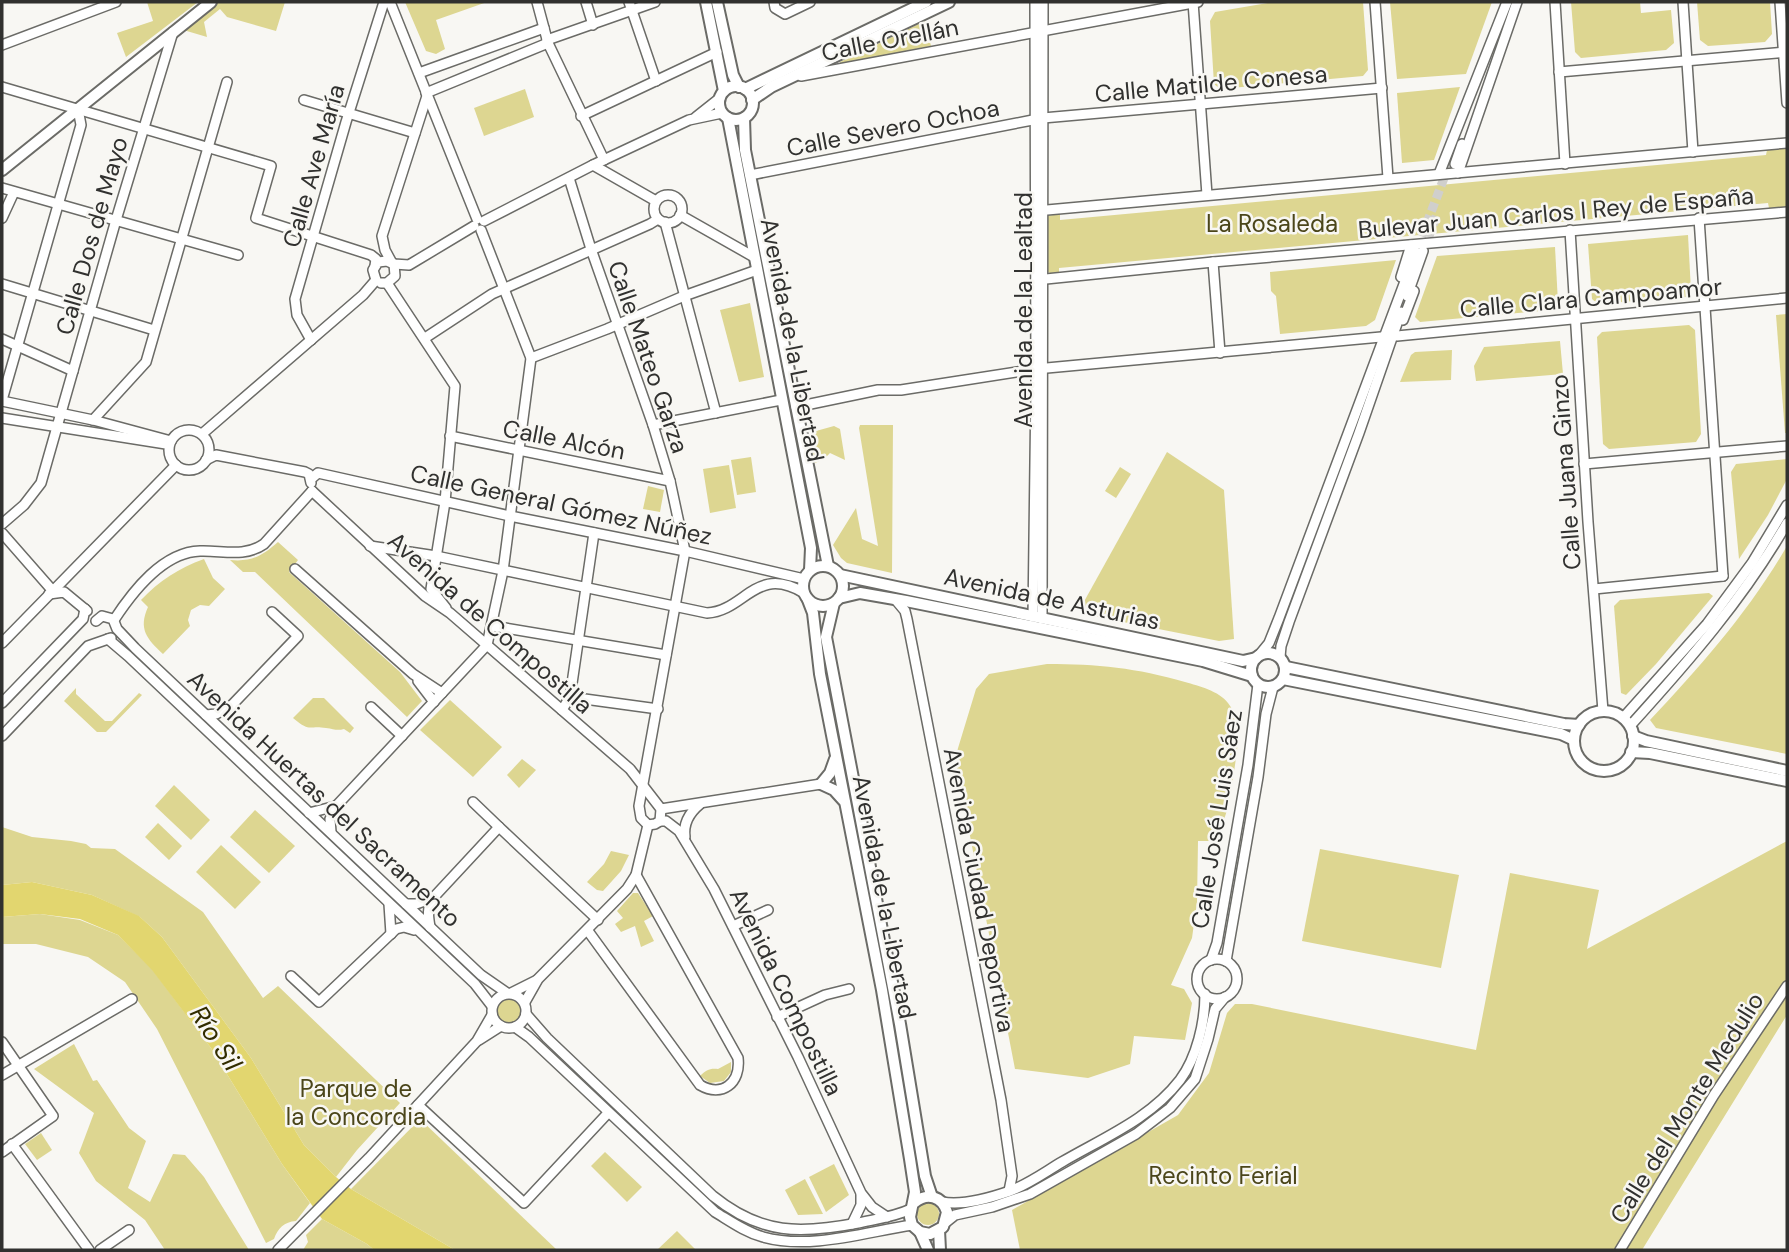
<svg xmlns="http://www.w3.org/2000/svg" width="1789" height="1252" font-family="'DM Sans',sans-serif">
<style>
.green{fill:#ddd691}
.water{fill:#e2d66f}
.lines{fill:none;stroke-linecap:round;stroke-linejoin:round}
.minor-tunnel{stroke:#d0cfcc;stroke-width:9;stroke-dasharray:9 4.5;stroke-linecap:butt}
.minor-casing{stroke:#6b6b67;stroke-width:12}
.major-casing{stroke:#6b6b67;stroke-width:14}
.minor{stroke:#fff;stroke-width:9}
.major{stroke:#fff;stroke-width:10}
.labels{text-anchor:middle;stroke-width:5;stroke-linejoin:round;paint-order:stroke}
.street-label{font-size:24px;fill:#31312f;stroke:#f8f7f3}
.park-label{font-size:24px;fill:#4b461a;stroke:#f8f7f3}
.water-label{font-size:26px;font-style:italic;fill:#322d00;stroke:#f8f7f3}
</style>
<rect width="100%" height="100%" fill="#f8f7f3"/>
<g class="green">
<path d="M147 2H198L126 57 117 33 153 21Z"/>
<path d="M219 2H285L276 31 227 17 220 9 204 22 207 37 180 29Z"/>
<path d="M405 2H487L436 20 445 49 436 54 426 51Z"/>
<path d="M1273 2H1363L1368 70 1363 76 1220 89 1214 84 1210 21 1215 12Z"/>
<path d="M1390 2H1492L1466 74 1397 79Z"/>
<path d="M1571 2H1640L1641 13 1671 10 1674 43 1666 50 1581 58 1575 52Z"/>
<path d="M1697 2H1770L1772 34 1765 42 1708 46 1700 40Z"/>
<path d="M925 21 931 46 839 64 840 62Z"/>
<path d="M1460 87 1434 160 1402 163 1397 93Z"/>
<path d="M525 89 534 117 484 136 474 108Z"/>
<path d="M1787 148V207L1769 208 1768 203 1059 268V273L1052 274 1046 271 1047 216 1060 214V220L1766 155 1767 150Z"/>
<path d="M1688 235 1691 291 1686 297 1598 304 1592 299 1588 244Z"/>
<path d="M1555 247 1558 303 1552 310 1420 322 1415 317 1437 256Z"/>
<path d="M1396 260 1375 320 1366 326 1280 334 1276 296 1271 291 1270 272Z"/>
<path d="M750 303 764 377 739 382 720 310Z"/>
<path d="M1787 314V433H1785L1776 315Z"/>
<path d="M1689 325 1695 330 1701 434 1696 442 1609 449 1603 444 1597 337 1602 332Z"/>
<path d="M1560 341 1563 374 1476 381 1474 366 1484 347Z"/>
<path d="M1452 350 1451 380 1400 382 1411 355 1415 352Z"/>
<path d="M860 425H893L892 573 847 563 841 558 833 545 856 508 862 539 878 546 859 428Z"/>
<path d="M834 426 840 429 845 460 830 453 824 459 815 463 812 444 816 431Z"/>
<path d="M1167 452 1224 490 1234 639 1219 641 1083 614 1081 607Z"/>
<path d="M751 457 756 492 737 495 731 460Z"/>
<path d="M1787 459V479L1768 515 1739 559 1731 472 1736 464Z"/>
<path d="M729 465 736 508 710 513 703 469Z"/>
<path d="M1120 467 1131 474 1116 498 1105 491Z"/>
<path d="M648 486 664 490 660 512 643 509Z"/>
<path d="M278 542 298 560 289 572 400 672 422 701 407 717 255 572H243L230 560C252 562 262 556 278 542Z"/>
<path d="M1787 546V754L1656 728 1650 720C1701 666 1750 610 1787 546Z"/>
<path d="M204 559 213 578 225 589 209 606 200 605 191 610 188 620 190 626 163 654C147 639 138 629 148 607L141 600C159 581 179 568 204 559Z"/>
<path d="M1709 593 1713 596 1656 664 1626 695 1621 693 1614 606 1620 600Z"/>
<path d="M1047 664C1097 664 1137 668 1185 682 1199 686 1219 691 1228 703 1242 721 1238 744 1235 765 1231 792 1229 818 1213 841H1198L1197 902 1192 938 1171 985 1184 989 1192 1003 1185 1040 1134 1036 1130 1064 1088 1078 1015 1069 955 758 976 689 989 674Z"/>
<path d="M76 688V694L105 721H112L139 693 142 695 106 732H97L64 701Z"/>
<path d="M313 698H324L354 728 350 733 344 729C337 731 334 729 326 728 308 725 311 733 293 718Z"/>
<path d="M450 700 502 747 473 777 420 730Z"/>
<path d="M522 759 536 770 519 788 507 775Z"/>
<path d="M174 785 210 820 191 840 155 806Z"/>
<path d="M255 810 295 846 269 873 230 837Z"/>
<path d="M158 823 182 846 169 860 145 837Z"/>
<path d="M2 827 32 837 71 841 86 844 91 848 115 849 203 912 263 998 278 986 400 1103 357 1150 336 1177 304 1145 251 1058 162 937 140 917 92 895 32 882 2 885Z"/>
<path d="M1787 841V1015L1642 1250H1020L1012 1210 1178 1115 1209 1073 1227 1013 1235 1004H1252L1476 1050 1510 873 1599 890 1587 949Z"/>
<path d="M221 845 261 882 235 909 196 872Z"/>
<path d="M1320 849 1459 875 1441 968 1302 941Z"/>
<path d="M611 851 629 855 621 871 603 891 597 890 587 882 604 864Z"/>
<path d="M633 893H638L653 916 644 921 654 941 641 947 635 926 621 932 615 924 623 918 617 911Z"/>
<path d="M40 914 80 920 118 935 152 969 211 1048 282 1164 310 1203 296 1221C284 1222 278 1228 274 1239L266 1243 157 1029 125 982 88 957 36 944H2V917Z"/>
<circle cx="509" cy="1011" r="12"/>
<path d="M74 1044 93 1081 97 1080 129 1128 146 1141 128 1188 150 1202 173 1154 185 1155 204 1177 249 1250H165L145 1220 96 1181 79 1153 94 1113 34 1069Z"/>
<path d="M731 1062V1072L724 1081 710 1083 700 1076C706 1070 710 1068 718 1069Z"/>
<path d="M420 1119 557 1250H455L351 1189Z"/>
<path d="M41 1133 52 1150 37 1160 25 1144Z"/>
<path d="M605 1152 642 1187 627 1202 591 1166Z"/>
<path d="M834 1164 849 1195 826 1212 809 1177Z"/>
<path d="M805 1179 823 1214 798 1215 785 1190Z"/>
<circle cx="928" cy="1214" r="11"/>
<path d="M322 1219 367 1244 374 1250H303L308 1242 306 1235Z"/>
<path d="M677 1231 696 1250H657Z"/>
</g>
<path class="water" d="M32 882 92 895 139 916 162 937 251 1058 304 1145 336 1177 351 1189 455 1250H374L367 1244 322 1219 282 1164 211 1048 152 970 118 935 80 919 40 914 2 917V885Z"/>
<g class="lines">
<g class="minor-tunnel">
<path d="M1417 249 1449 165"/>
<path d="M1424 250 1437 214"/>
</g>
<g class="minor-casing">
<g id="minor">
<path d="M390 2 477 219"/>
<path d="M537 2 548 43 604 160"/>
<path d="M586 2 593 25"/>
<path d="M629 2 656 81"/>
<path d="M774 2 775 8 785 14 810 2"/>
<path d="M1193 2 1207 195"/>
<path d="M1375 2 1388 178"/>
<path d="M1555 2 1565 164"/>
<path d="M1683 2 1693 152"/>
<path d="M1780 2 1787 103"/>
<path d="M547 40 655 2"/>
<path d="M2 45 116 2"/>
<path d="M1559 72 1787 52"/>
<path d="M419 73 544 28"/>
<path d="M801 76 1198 2"/>
<path d="M2 87 271 166 256 218 371 255 376 259 375 266"/>
<path d="M426 93 548 43"/>
<path d="M304 100 415 133"/>
<path d="M581 116 717 52"/>
<path d="M696 117 720 98"/>
<path d="M1455 164 1462 144"/>
<path d="M593 165 656 201"/>
<path d="M1458 173 1517 2"/>
<path d="M1439 174 1507 2"/>
<path d="M750 175 1043 118 1382 88"/>
<path d="M569 178 591 249 653 425 670 481 685 551 639 806 641 818 648 825"/>
<path d="M2 188 238 255"/>
<circle cx="668" cy="209" r="14"/>
<path d="M1036 211 1787 143"/>
<path d="M680 215 754 257"/>
<path d="M2 218 14 192"/>
<path d="M1699 218 1723 576"/>
<path d="M484 221 593 165 689 120 722 113"/>
<path d="M665 222 716 413"/>
<path d="M1570 230 1588 522 1603 711"/>
<path d="M1213 262 1220 353"/>
<path d="M392 263 385 250 382 236 427 96"/>
<path d="M1401 277 1411 245"/>
<path d="M376 280 373 270 378 262 387 261 394 264 409 265 474 226"/>
<path d="M1036 280 1213 262 1787 212"/>
<path d="M381 283H387L395 276 394 264"/>
<path d="M387 283 455 386 445 502 431 589 446 608"/>
<path d="M2 284 154 330"/>
<path d="M1407 296 1423 251"/>
<path d="M1403 320 1414 291"/>
<path d="M1397 336 1787 298"/>
<path d="M425 338 492 294 650 224 658 219"/>
<path d="M2 339 73 371"/>
<path d="M311 340 297 315 295 299 346 122 384 2"/>
<path d="M531 358 607 329 684 296 757 270"/>
<path d="M2 400 81 125 78 109"/>
<path d="M2 401 93 420 171 441"/>
<path d="M796 407 878 390H901L1036 369 1381 337"/>
<path d="M2 418 166 444"/>
<path d="M93 420 146 362 227 82"/>
<path d="M653 425 781 400"/>
<circle cx="189" cy="450" r="20"/>
<path d="M202 434 363 295 376 280"/>
<path d="M450 436 670 481"/>
<path d="M206 460 216 455 305 472 309 474 311 483"/>
<path d="M1584 464 1787 446"/>
<path d="M311 479 318 473 510 516 685 551 804 579"/>
<path d="M312 491 425 596 450 613 630 769 661 809 660 821 655 824 648 825"/>
<path d="M2 524 24 505 41 483 116 220 173 32"/>
<path d="M2 533 52 590"/>
<path d="M370 546 436 556 707 613C745 611 756 564 804 593"/>
<path d="M295 569 413 674 442 693"/>
<path d="M1594 589 1723 576"/>
<path d="M49 594 64 592 87 611"/>
<path d="M895 599 905 611 907 619 1001 1100 1012 1176 1009 1191"/>
<path d="M1033 617 1036 385 1035 2"/>
<path d="M1042 619 1043 2"/>
<path d="M114 620C133 591 163 552 200 551 222 550 244 558 264 544L312 491"/>
<path d="M96 621 102 616 113 619 117 629 135 648 481 975 507 993"/>
<path d="M493 626 666 655"/>
<path d="M108 639 128 656 475 984 492 1006"/>
<path d="M2 643 176 465"/>
<path d="M1260 654 1269 643 1279 618 1416 252"/>
<path d="M1280 657 1281 646 1289 622 1359 433 1401 312"/>
<path d="M418 681 434 702"/>
<path d="M570 697 658 709"/>
<path d="M2 703 83 619 85 609"/>
<path d="M371 707 402 736"/>
<path d="M562 710 570 697 594 533"/>
<path d="M206 715 216 714 232 705 298 636 272 612"/>
<path d="M1623 718 1707 624 1752 563 1787 505"/>
<path d="M1630 726C1688 662 1744 598 1787 523"/>
<path d="M2 736 88 646 111 638"/>
<path d="M473 802 499 827"/>
<path d="M661 809 821 784"/>
<path d="M309 813 336 806"/>
<path d="M660 821H666L679 831 714 889 798 1057 861 1193 872 1207 887 1217"/>
<path d="M331 832 330 819 338 804 487 645 503 571 531 358 481 230"/>
<path d="M685 837C683 823 689 813 700 804"/>
<path d="M389 904 391 934"/>
<path d="M406 904H416L433 898"/>
<path d="M733 926 768 910"/>
<path d="M430 927C428 915 427 908 433 898L499 827 598 920"/>
<path d="M588 931 700 1085C722 1098 741 1083 738 1058L636 875"/>
<circle cx="1217" cy="979" r="20"/>
<path d="M1211 960 1217 943 1248 765 1258 684"/>
<path d="M1226 961 1258 777 1266 714 1273 687"/>
<path d="M291 976 319 1002 396 929 404 927 414 930"/>
<path d="M511 993 537 980"/>
<circle cx="509" cy="1011" r="17"/>
<path d="M525 1002 538 979 627 889 636 875 648 825"/>
<path d="M526 1014 547 1038 713 1196C761 1235 801 1234 858 1223 876 1219 894 1217 911 1209"/>
<path d="M777 1017 825 995 849 989"/>
<path d="M515 1027 529 1037 715 1212C730 1221 745 1232 763 1237 811 1250 865 1232 912 1225"/>
<path d="M479 1040 501 1026"/>
<path d="M2 1042 53 1116 2 1152"/>
<path d="M2 1075 132 999"/>
<path d="M418 1105 524 1203 608 1113"/>
<path d="M12 1144 89 1250"/>
<path d="M942 1202C964 1206 990 1198 1010 1191 1029 1184 1045 1172 1062 1162 1103 1138 1150 1119 1180 1080 1197 1057 1205 1022 1205 994"/>
<path d="M945 1223 955 1215 992 1207 1030 1194 1136 1134 1170 1108 1195 1079 1208 1039 1215 1009 1225 997"/>
<path d="M852 1224 861 1205V1195"/>
<path d="M100 1250 129 1230"/>
<path d="M278 1250 369 1158 477 1041 492 1015"/>
<path d="M1620 1250 1714 1095 1787 986"/>
</g>
</g>
<g class="major-casing">
<g id="major">
<path d="M706 2 724 91"/>
<path d="M717 2 733 75 739 87"/>
<circle cx="736" cy="103" r="17"/>
<path d="M745 89 926 2"/>
<path d="M752 100 771 87 949 2"/>
<path d="M728 118 811 548 810 570"/>
<path d="M744 118 745 150 828 566"/>
<path d="M2 170 211 2"/>
<circle cx="823" cy="586" r="20"/>
<path d="M840 575 1243 661 1256 658"/>
<path d="M839 598 860 593 906 601 1203 661 1252 676"/>
<path d="M808 600 813 613 820 674 882 990 910 1159 915 1192 910 1217 912 1225 920 1232 930 1234 943 1227 947 1212C942 1196 927 1192 914 1203"/>
<path d="M834 603 826 637 900 1024 925 1176 932 1197"/>
<circle cx="1268" cy="670" r="17"/>
<path d="M1286 667 1564 724 1579 725"/>
<path d="M1283 679 1561 734 1574 740"/>
<circle cx="1604" cy="741" r="30"/>
<path d="M1633 736 1646 741 1787 771"/>
<path d="M1631 752 1650 753 1787 781"/>
<path d="M835 759 830 773 821 784 834 790 843 800"/>
<path d="M939 1230 940 1250"/>
<path d="M920 1232 928 1250"/>
</g>
</g>
<use href="#minor" class="minor"/>
<use href="#major" class="major"/>
</g>
<g class="labels">
<g class="street-label">
<text transform="translate(890 40) rotate(-11)" y="8">Calle Orellán</text>
<text transform="translate(1211 84) rotate(-5)" y="8">Calle Matilde Conesa</text>
<text transform="translate(893 128) rotate(-11)" y="8">Calle Severo Ochoa</text>
<text transform="translate(314 166) rotate(-74)" y="8">Calle Ave María</text>
<text transform="translate(1556 213) rotate(-5)" y="8">Bulevar Juan Carlos I Rey de España</text>
<text transform="translate(92 236) rotate(-74)" y="8">Calle Dos de Mayo</text>
<text transform="translate(1591 298) rotate(-5)" y="8">Calle Clara Campoamor</text>
<text transform="translate(1024 310) rotate(-90)" y="8">Avenida de la Lealtad</text>
<text transform="translate(792 340) rotate(79)" y="8">Avenida de la Libertad</text>
<text transform="translate(648 357) rotate(71)" y="8">Calle Mateo Garza</text>
<text transform="translate(564 440) rotate(11)" y="8">Calle Alcón</text>
<text transform="translate(1566 472) rotate(-94)" y="8">Calle Juana Ginzo</text>
<text transform="translate(561 505) rotate(12)" y="8">Calle General Gómez Núñez</text>
<text transform="translate(1052 599) rotate(12)" y="8">Avenida de Asturias</text>
<text transform="translate(490 623) rotate(41)" y="8">Avenida de Compostilla</text>
<text transform="translate(324 799) rotate(43)" y="8">Avenida Huertas del Sacramento</text>
<text transform="translate(1217 819) rotate(-81)" y="8">Calle José Luis Sáez</text>
<text transform="translate(979 890) rotate(79)" y="8">Avenida Ciudad Deportiva</text>
<text transform="translate(884 897) rotate(79)" y="8">Avenida de la Libertad</text>
<text transform="translate(786 992) rotate(64)" y="8">Avenida Compostilla</text>
<text transform="translate(1687 1108) rotate(-58)" y="8">Calle del Monte Medulio</text>
</g>
<g class="park-label">
<text x="1272" y="232">La Rosaleda</text>
<text x="356" y="1097">Parque de<tspan x="356" dy="28">la Concordia</tspan></text>
<text x="1223" y="1184">Recinto Ferial</text>
</g>
<g class="water-label">
<text transform="translate(216 1038) rotate(57)" y="9">Río Sil</text>
</g>
</g>
<rect width="1789" height="1252" fill="none" stroke="#31312f" stroke-width="7"/>
</svg>
